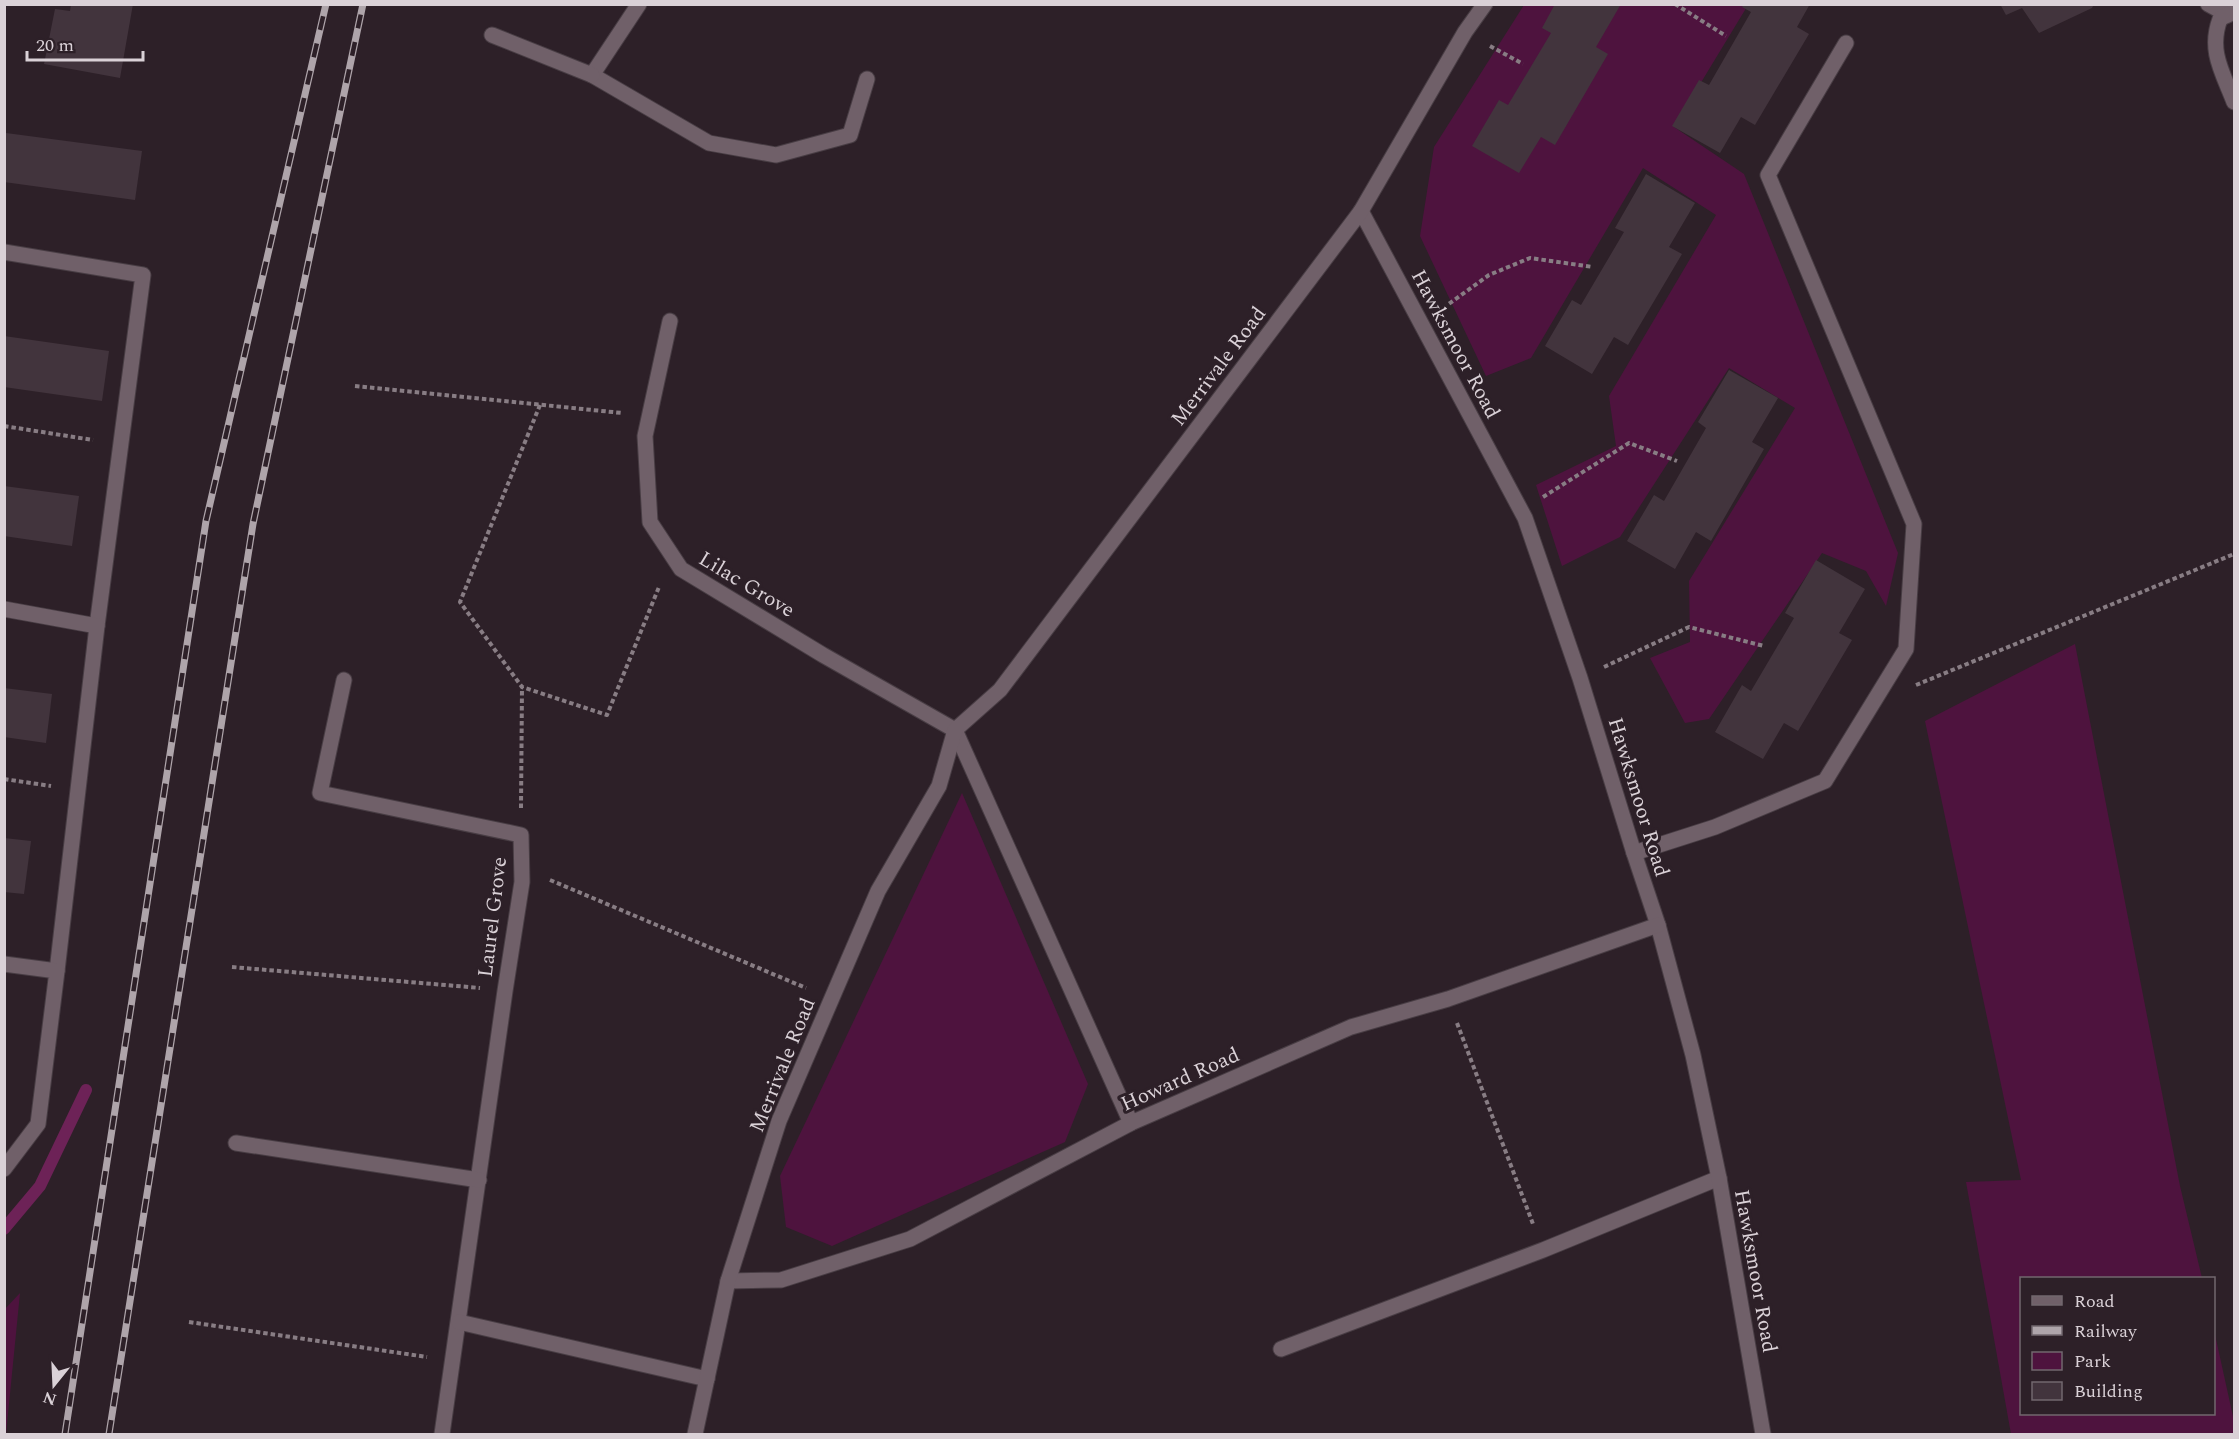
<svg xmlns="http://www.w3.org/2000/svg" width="2239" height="1439" font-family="Spectral,serif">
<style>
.green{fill:#4e133e}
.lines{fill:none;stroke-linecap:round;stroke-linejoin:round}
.stream{stroke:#6d2257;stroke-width:12}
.building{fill:#42343d}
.service-casing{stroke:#483d44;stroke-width:17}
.minor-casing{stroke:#483d44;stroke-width:17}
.path{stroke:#887d84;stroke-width:4;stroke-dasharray:4.5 3;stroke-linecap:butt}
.service{stroke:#706069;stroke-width:15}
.minor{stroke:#706069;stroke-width:15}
.rail-casing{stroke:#aea4aa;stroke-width:7}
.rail{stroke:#2d2028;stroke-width:4.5;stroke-dasharray:14;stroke-linecap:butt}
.labels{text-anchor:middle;stroke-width:6;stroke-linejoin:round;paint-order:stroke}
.street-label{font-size:21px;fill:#dad1d7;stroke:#2d2028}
</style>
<rect width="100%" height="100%" fill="#2d2028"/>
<g class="green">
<path d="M1524 5H1748L1674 127 1744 174 1898 553 1886 606 1866 571 1822 553 1709 719 1685 723 1650 658 1690 642 1689 581 1795 408 1729 368 1620 537 1562 566 1536 485 1616 446 1609 396 1716 215 1643 168 1531 358 1486 376 1420 236 1434 147Z"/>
<path d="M2075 644 2180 1186 2202 1278H2022V1414H2214V1330L2234 1421V1434H2011L1966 1182 2021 1180 1925 721Z"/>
<path d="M962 793 1088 1084 1065 1142 832 1246 786 1227 780 1176Z"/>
<path d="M20 1293 6 1434H5V1309Z"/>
</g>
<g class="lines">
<path class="stream" d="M4 1229 40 1186 86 1090"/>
</g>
<g class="building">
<path d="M71 4H133L120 78 44 64 55 9 70 11Z"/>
<path d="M1555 4H1621L1596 47 1608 54 1555 145 1541 137 1519 173 1472 146 1499 100 1508 105 1551 33 1542 28Z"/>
<path d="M1744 4H1810L1797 27 1809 34 1755 125 1741 117 1720 153 1672 126 1699 80 1709 85 1751 12 1742 7Z"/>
<path d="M2000 4H2094L2092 8 2039 33 2022 8 2006 15Z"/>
<path d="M6 133 142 151 135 200 4 182Z"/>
<path d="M1646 174 1695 203 1669 247 1682 254 1628 345 1614 337 1592 374 1545 346 1572 300 1581 305 1624 232 1615 228Z"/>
<path d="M4 336 109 351 102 401 4 387Z"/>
<path d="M1729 370 1778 398 1752 442 1764 449 1711 541 1696 532 1675 569 1627 541 1654 495 1664 501 1706 428 1698 422Z"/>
<path d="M4 486 79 496 72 546 4 536Z"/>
<path d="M1816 560 1865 589 1839 633 1852 640 1798 731 1784 723 1763 759 1715 732 1742 685 1751 691 1794 618 1785 613Z"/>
<path d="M4 688 52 694 46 743 4 737Z"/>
<path d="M4 838 31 841 24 894 4 892Z"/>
</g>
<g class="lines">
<g class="service-casing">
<g id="service">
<path d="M2208 4 2228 15"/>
<path d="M2234 11 2220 19C2208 51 2223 73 2234 102"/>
<path d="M1634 853 1715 827 1825 781 1906 649 1914 524 1768 175 1846 43"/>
<path d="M1281 1349 1543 1250 1719 1178"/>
</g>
</g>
<g class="minor-casing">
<g id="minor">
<path d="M639 4 592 75 709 143 776 155 850 135 867 79"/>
<path d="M492 35 592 75"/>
<path d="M1361 211 1525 518 1580 678 1634 853 1658 925 1693 1055 1719 1178 1763 1434"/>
<path d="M4 252 143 275 97 626"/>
<path d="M670 321 645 436 650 522 681 569 823 655 955 730 1131 1123"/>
<path d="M4 609 97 626 57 971"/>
<path d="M344 680 320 793 521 835 522 882 505 991 442 1434"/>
<path d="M4 964 57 971 38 1124 4 1169"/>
<path d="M236 1143 479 1180"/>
<path d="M728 1281 781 1280 910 1239 1131 1123 1351 1027 1448 999 1658 925"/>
<path d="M459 1322 707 1379"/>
<path d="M695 1434 728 1281 779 1121 878 891 939 786 955 730 1000 690 1361 211 1465 32 1485 4"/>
</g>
</g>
<g class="path">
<path d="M1675 4 1726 36"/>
<path d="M1490 46 1523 64"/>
<path d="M1443 308 1489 275 1530 258 1593 267"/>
<path d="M355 386 622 413"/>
<path d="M540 405 460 602 522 687 607 715 659 587"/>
<path d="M4 426 93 440"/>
<path d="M1543 497 1629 443 1677 461"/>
<path d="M1604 667 1689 627 1764 646"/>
<path d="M1916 685 2234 554"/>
<path d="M4 779 51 786"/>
<path d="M521 808 522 687"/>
<path d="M550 880 806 988"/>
<path d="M232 967 480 988"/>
<path d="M1457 1023 1533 1224"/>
<path d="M189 1322 427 1357"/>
</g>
<use href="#service" class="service"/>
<use href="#minor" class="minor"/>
<g class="rail-casing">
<g id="rail">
<path d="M65 1434 206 521 326 4"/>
<path d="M109 1434 253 524 363 4"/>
</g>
</g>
<use href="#rail" class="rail"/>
</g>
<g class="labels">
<g class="street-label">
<text transform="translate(1456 344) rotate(62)" y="7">Hawksmoor Road</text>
<text transform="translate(1218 366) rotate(-53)" y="7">Merrivale Road</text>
<text transform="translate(747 584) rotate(31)" y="7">Lilac Grove</text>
<text transform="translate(1639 797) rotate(73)" y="7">Hawksmoor Road</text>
<text transform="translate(492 917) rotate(-83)" y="7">Laurel Grove</text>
<text transform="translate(782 1065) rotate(-68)" y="7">Merrivale Road</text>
<text transform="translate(1180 1079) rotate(-24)" y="7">Howard Road</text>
<text transform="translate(1756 1271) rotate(80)" y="7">Hawksmoor Road</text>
</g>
</g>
<rect width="2239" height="1439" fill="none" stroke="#dad1d7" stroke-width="12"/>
<rect x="2020" y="1277" width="195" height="138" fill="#2d2028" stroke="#72676e" stroke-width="1.5"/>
<rect x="2032" y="1296" width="30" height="9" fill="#706069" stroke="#72676e" stroke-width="1.5"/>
<text x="2074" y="1307" font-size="18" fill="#dad1d7">Road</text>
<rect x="2032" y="1326" width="30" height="9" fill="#aea4aa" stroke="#72676e" stroke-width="1.5"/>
<text x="2074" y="1337" font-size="18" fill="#dad1d7">Railway</text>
<rect x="2032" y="1352" width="30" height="18" fill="#4e133e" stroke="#72676e" stroke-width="1.5"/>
<text x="2074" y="1367" font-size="18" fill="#dad1d7">Park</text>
<rect x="2032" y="1382" width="30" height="18" fill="#42343d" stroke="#72676e" stroke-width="1.5"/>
<text x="2074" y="1397" font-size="18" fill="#dad1d7">Building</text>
<g transform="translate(54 1385) rotate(198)" stroke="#2d2028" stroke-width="4.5" paint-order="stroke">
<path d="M0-4.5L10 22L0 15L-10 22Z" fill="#dad1d7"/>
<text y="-9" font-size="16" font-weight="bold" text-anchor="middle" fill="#dad1d7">N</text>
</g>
<path d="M27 51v9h116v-9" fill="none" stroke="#dad1d7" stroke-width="3"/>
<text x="36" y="51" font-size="18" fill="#dad1d7" stroke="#2d2028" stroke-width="4.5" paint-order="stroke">20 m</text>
</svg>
